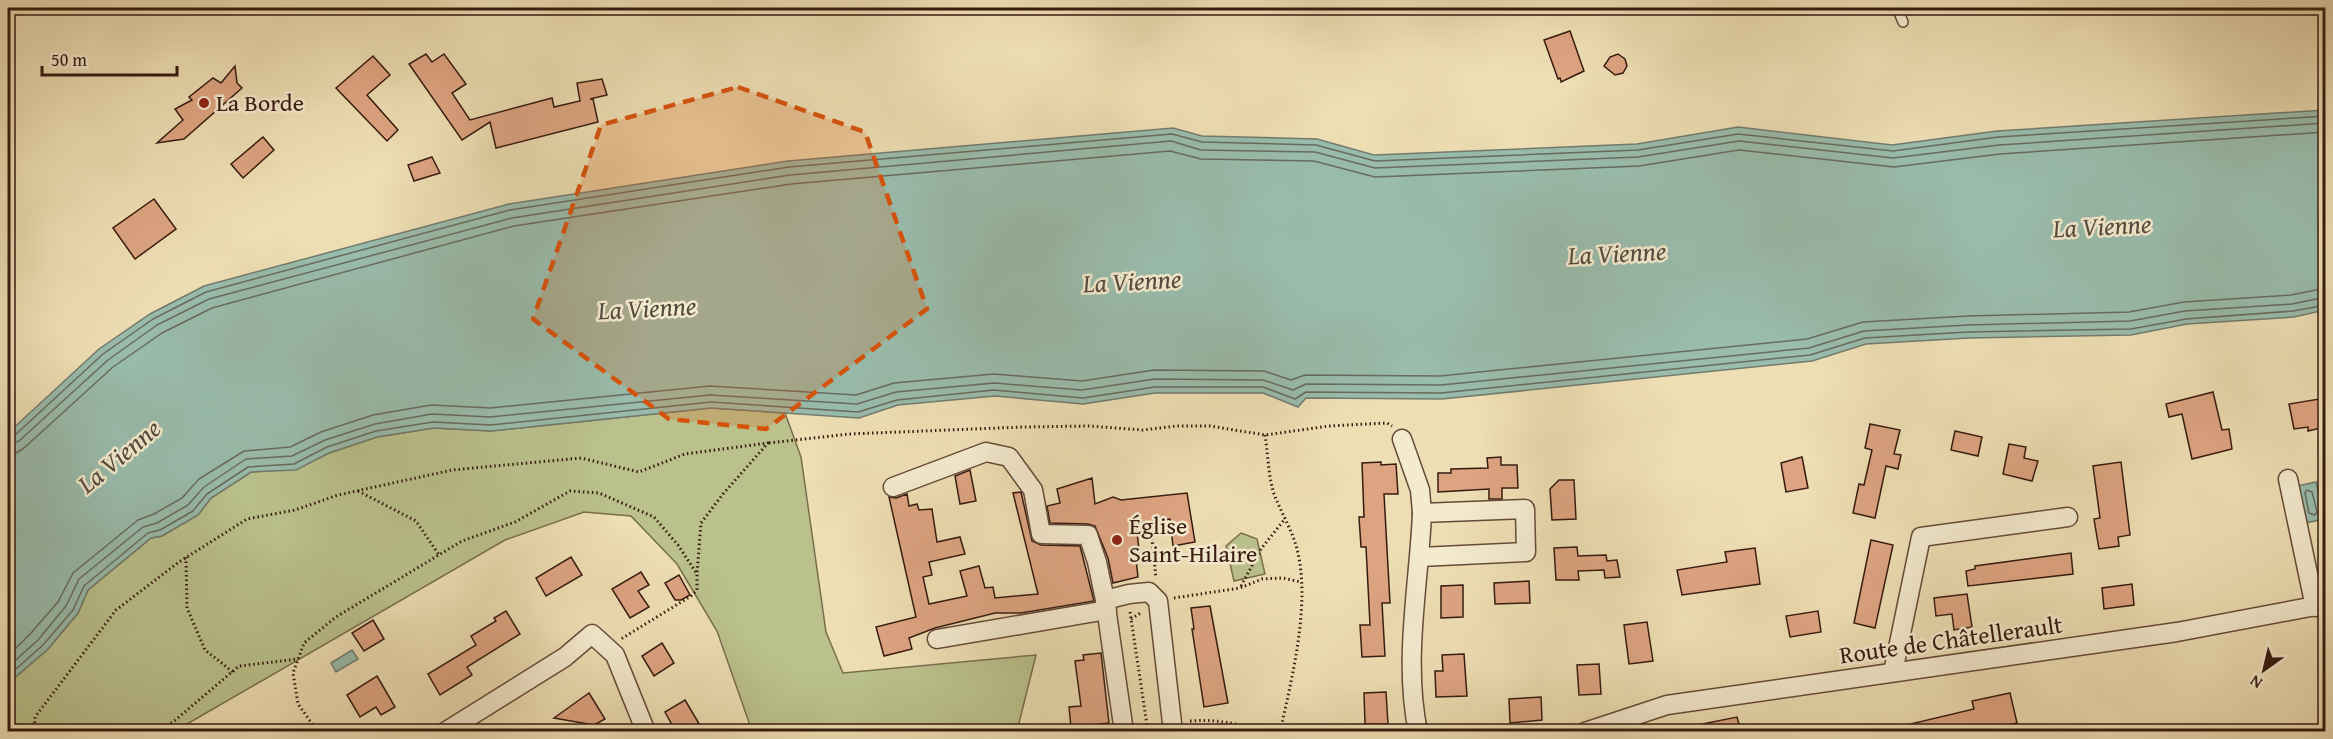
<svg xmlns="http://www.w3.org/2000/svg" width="2333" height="739" font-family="'Gentium Book Plus',serif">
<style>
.green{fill:#bac18c;stroke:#786e4e;stroke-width:1.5}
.water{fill:#99bcac;stroke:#727b6e;stroke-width:1.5}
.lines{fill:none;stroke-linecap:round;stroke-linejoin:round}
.shore{stroke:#686b5e;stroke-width:1.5}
.building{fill:#dda481;stroke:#371a10;stroke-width:1.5}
.lane-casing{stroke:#654b39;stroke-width:12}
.street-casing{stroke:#654b39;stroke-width:21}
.path{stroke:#371a10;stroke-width:3;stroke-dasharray:1.5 3;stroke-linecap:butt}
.lane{stroke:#f4eace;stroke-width:9}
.street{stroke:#f4eace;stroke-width:18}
.marked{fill:#d6530c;fill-opacity:0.2;stroke:#d6530c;stroke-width:4.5;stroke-dasharray:12 8;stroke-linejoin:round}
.poi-dot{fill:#8f2418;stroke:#f4eace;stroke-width:2}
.labels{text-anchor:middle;stroke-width:5;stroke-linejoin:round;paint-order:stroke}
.poi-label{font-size:24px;fill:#371a10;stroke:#f4eace;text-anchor:start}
.street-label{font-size:24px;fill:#371a10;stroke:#f4eace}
.water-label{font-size:26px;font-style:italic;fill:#544b3f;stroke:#f4eace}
</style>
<rect width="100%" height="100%" fill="#eedeb4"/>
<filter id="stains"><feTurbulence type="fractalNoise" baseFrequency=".00333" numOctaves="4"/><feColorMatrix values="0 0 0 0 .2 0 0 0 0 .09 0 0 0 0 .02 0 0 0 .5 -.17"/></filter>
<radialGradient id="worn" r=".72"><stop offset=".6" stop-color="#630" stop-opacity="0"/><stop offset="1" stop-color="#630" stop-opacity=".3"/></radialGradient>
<g class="green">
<path d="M711 408 785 413 801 457 826 632 843 673 1036 655 1017 731H752L717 631 677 564 631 516 584 512 505 540 175 731 8 732V688L11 681 48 649 78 613 88 590 151 538 162 536 198 515 211 498 251 472 296 469 329 453 377 437 434 428 491 431Z"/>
<path d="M1241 533 1257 539 1265 574 1234 581 1226 546Z"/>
</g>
<g class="water">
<path d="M2325 110V310L2294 317 2187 324 2131 335 1969 338 1866 344 1812 361 1442 399 1306 398 1298 407 1263 393H1155L1083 404 995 396 898 405 859 418 711 408 491 431 434 428 377 437 329 453 296 470 251 472 211 498 198 515 162 536 151 538 88 590 78 613 48 649 11 681 8 688V433L99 349 150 314 204 286 509 204 788 161 1173 128 1202 136 1317 139 1374 155 1637 144 1738 127 1892 145 1997 131Z"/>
<path d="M2316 482 2325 519 2305 523 2297 486Z"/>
<path d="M352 650 358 659 336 672 331 663Z"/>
</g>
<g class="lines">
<g class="shore">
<path d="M8 437 14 436 103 354 153 319 206 292 510 210 789 167 1172 134 1202 142 1316 145 1375 161 1638 150 1738 134 1893 151 1998 137 2326 116"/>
<path d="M8 445 19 441 108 360 157 325 209 299 512 218 790 175 1171 141 1201 150 1315 152 1375 168 1638 157 1739 141 1893 158 1999 145 2326 123"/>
<path d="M8 454 16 453 24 448 113 367 162 333 212 308 514 226 791 184 1170 151 1201 159 1314 161 1375 177 1639 166 1739 150 1894 167 2000 154 2326 132"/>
<path d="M2307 490 2312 492 2317 512 2315 515 2309 513 2305 493Z"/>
<path d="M8 656 31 633 58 602 73 573 138 520 154 514 182 498 199 479 244 451 290 447 321 432 373 415 431 405 490 408 710 386 856 395 894 383 994 374 1082 381 1154 370 1264 371 1291 380 1305 375 1440 376 1807 339 1863 322 1968 316 2129 312 2184 302 2291 295 2326 288"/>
<path d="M8 667 38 640 66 606 79 579 143 527 157 523 188 505 204 487 246 459 292 456 325 440 375 424 432 414 490 417 710 395 857 404 896 392 994 383 1082 390 1155 379 1263 380 1293 390 1306 384 1441 385 1809 348 1864 331 1968 325 2130 321 2185 311 2292 304 2326 297"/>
<path d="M8 676 43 645 73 610 84 586 148 533 160 530 193 511 207 494 248 467 294 464 327 447 376 431 433 422 491 425 711 402 858 412 897 400 994 390 1083 398 1155 387H1263L1295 399 1306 392 1441 393 1810 355 1865 338 1968 332 2131 329 2186 319 2293 311 2326 305"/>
</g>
</g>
<g class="building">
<path d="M1570 31 1584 71 1561 82 1560 78 1558 79 1544 40Z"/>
<path d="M426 54 432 62 444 54 466 84 452 93 470 120 552 98 554 107 580 101 577 83 602 79 607 95 590 99H593L598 122 496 148 490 122 462 140 409 64Z"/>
<path d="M1618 54 1625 59 1627 66 1623 73 1615 75 1604 66 1610 57Z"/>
<path d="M373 56 390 75 367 95 398 130 387 141 336 88Z"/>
<path d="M235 66 237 83 242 88 184 139 157 143 183 120 175 109 192 100 189 97 213 78 221 83Z"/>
<path d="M263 137 274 150 243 178 231 164Z"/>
<path d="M432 157 440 173 414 181 408 165Z"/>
<path d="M154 199 176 229 135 259 113 228Z"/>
<path d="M2213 392 2222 430 2229 429 2232 449 2192 459 2182 414 2169 417 2166 404Z"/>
<path d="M2319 399 2320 410 2325 409V427L2308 431V427L2294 429 2289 404Z"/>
<path d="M1870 424 1900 430 1894 454 1901 455 1898 469 1886 466 1875 518 1853 513 1859 484 1864 485 1872 450 1865 448Z"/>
<path d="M1955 431 1982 437 1978 456 1951 450Z"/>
<path d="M2009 444 2026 447 2024 458 2038 461 2032 481 2003 474Z"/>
<path d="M1501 457V465H1517L1518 488H1502V499H1489V489L1438 492V473H1451V469L1488 468 1487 458Z"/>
<path d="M1802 457 1808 488 1786 492 1781 463Z"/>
<path d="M1381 462V465L1396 464 1398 494H1384L1390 603H1382L1385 656 1362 657 1360 625H1370L1366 547H1361L1359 517H1364L1362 463Z"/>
<path d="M2121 462 2130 535 2118 537 2119 546 2099 549 2094 519 2100 518 2093 466Z"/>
<path d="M970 470 976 501 960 504 955 476Z"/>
<path d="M1092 478 1095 504 1113 497 1121 500 1187 493 1195 542 1173 546 1170 519 1136 524 1140 558 1136 559 1138 577 1113 583 1108 558 1095 526 1088 524 1050 523 1047 506 1060 503 1057 489Z"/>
<path d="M1559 480H1574L1576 519 1552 520 1550 489Z"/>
<path d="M1021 492 1032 541 1041 545 1080 546 1094 601 1021 613H995L935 628 909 638 912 649 884 656 876 627 916 617 889 497 896 498 907 494 909 506 917 504 919 510 932 509 937 542 960 537 965 554 929 562 932 575 923 577 929 604 967 596 960 571 979 566 985 588 993 587 995 598 1038 594 1013 493Z"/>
<path d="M1871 540 1893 545 1875 628 1854 623Z"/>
<path d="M1577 547 1578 556 1606 555 1607 561 1617 560 1620 577 1605 578 1604 570 1578 571 1579 580H1556L1554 548Z"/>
<path d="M1755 548 1760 584 1682 595 1677 570 1727 562 1725 552Z"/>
<path d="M2071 553 2073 574 1968 586 1966 571 1975 569V566Z"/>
<path d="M571 557 582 575 546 596 536 578Z"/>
<path d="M641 572 649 585 638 591 649 607 630 618 612 589Z"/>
<path d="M679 575 690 595 681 600H675L665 583Z"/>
<path d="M1529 581 1530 603 1495 604 1494 583Z"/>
<path d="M2132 584 2134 605 2104 609 2102 588Z"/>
<path d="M1463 585V617L1441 618V586Z"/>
<path d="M1967 594 1972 627 1954 630 1952 614 1936 616 1934 598Z"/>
<path d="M1210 606 1228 703 1204 707 1192 629H1194L1191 608Z"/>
<path d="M506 611 520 634 467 667 472 675 440 695 428 674 476 645 471 636 496 621 494 618Z"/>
<path d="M1818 611 1821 632 1790 637 1786 616Z"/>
<path d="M373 620 384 639 364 651 352 633Z"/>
<path d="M1647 622 1653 661 1629 664 1624 625Z"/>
<path d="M662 643 674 663 654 676 642 656Z"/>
<path d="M1101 653 1109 723 1071 727 1069 707 1081 706 1075 661 1084 660 1083 655Z"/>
<path d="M1464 654 1467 696 1436 697 1435 671H1443L1442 655Z"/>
<path d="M1599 664 1601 694 1579 695 1577 665Z"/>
<path d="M377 676 395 707 381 715 376 707 360 717 347 695Z"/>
<path d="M1386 692 1388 724H1365L1364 693Z"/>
<path d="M589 693 605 719 594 725 554 718Z"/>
<path d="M2010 693 2017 723 1979 732H1902V726L1974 709 1972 701Z"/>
<path d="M1541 697 1542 720 1510 723 1509 699Z"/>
<path d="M685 700 704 732H676L665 712Z"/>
<path d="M1737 717 1741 732H1698L1697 725Z"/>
</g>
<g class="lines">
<g class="lane-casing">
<path id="lane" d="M1897 8 1903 22"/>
</g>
<g class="street-casing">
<g id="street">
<path d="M1402 439 1420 490 1422 513"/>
<path d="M2288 479 2315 607"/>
<path d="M893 487 986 452 1009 457 1033 490 1041 534 1088 535 1097 562 1105 600"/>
<path d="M937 639 1107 610"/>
<path d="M1893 672 1921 537 2068 517"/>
<path d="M445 732 565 657 592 634 615 655 646 732"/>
<path d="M1124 732 1105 600 1129 594 1149 592 1158 601 1173 732"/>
<path d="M1418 732C1403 660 1419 585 1422 513L1525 509 1526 552 1420 557"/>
<path d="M1585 732 1667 705 2177 632 2326 604"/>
</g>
</g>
<g class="path">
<path d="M1265 435C1268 454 1268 475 1274 494 1281 512 1292 530 1297 549 1311 603 1292 678 1280 732"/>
<path d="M769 443 849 434 1023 427 1089 426 1143 430 1176 426H1210L1265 435 1329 426 1387 423 1392 426"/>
<path d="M358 491 416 521 439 555"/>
<path d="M1151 529 1156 578"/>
<path d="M186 557 187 608 205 650 233 672"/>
<path d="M1241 586 1261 549 1284 520"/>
<path d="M1174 598 1240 588 1262 579 1283 578 1301 582"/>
<path d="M1130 612 1148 732"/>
<path d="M1131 619 1142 612"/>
<path d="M1190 721C1216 719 1237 723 1262 732"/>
<path d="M34 732 35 717 116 610 179 562 247 519 295 510 338 495 452 470 581 458 639 472 685 454 768 443 723 494 701 523 697 574"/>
<path d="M155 732 173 722 239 666 298 659"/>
<path d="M318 732 298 704 293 673 304 643 336 617 462 541 515 522 570 491 599 493 654 517 678 545 697 574V590L691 596 621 639"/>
</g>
<use href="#lane" class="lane"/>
<use href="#street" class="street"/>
</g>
<path class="marked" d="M738 87 865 132 927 309 766 429 669 419 533 319 601 125Z"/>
<g class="poi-dot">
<circle cx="204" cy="103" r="6"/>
<circle cx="1117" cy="540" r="6"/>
</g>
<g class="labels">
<g class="poi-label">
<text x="216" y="111">La Borde</text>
<text x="1129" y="534">Église<tspan x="1129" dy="28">Saint-Hilaire</tspan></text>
</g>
<g class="street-label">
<text transform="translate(1951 640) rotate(-8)" y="8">Route de Châtellerault</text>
</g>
<g class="water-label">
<text transform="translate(2102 226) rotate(-3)" y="9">La Vienne</text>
<text transform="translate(1617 253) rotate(-3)" y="9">La Vienne</text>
<text transform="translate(1132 281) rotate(-3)" y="9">La Vienne</text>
<text transform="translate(647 308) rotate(-3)" y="9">La Vienne</text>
<text transform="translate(119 456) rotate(-40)" y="9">La Vienne</text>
</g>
</g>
<rect width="2333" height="739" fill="none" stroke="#eedeb4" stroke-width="30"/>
<rect x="9" y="9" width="2315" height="721" fill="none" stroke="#371a10" stroke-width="3"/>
<rect x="15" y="15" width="2303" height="709" fill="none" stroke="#371a10" stroke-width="1.5"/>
<g transform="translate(2264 670) rotate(214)" stroke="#f4eace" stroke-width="4.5" paint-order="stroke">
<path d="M0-4.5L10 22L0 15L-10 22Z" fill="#371a10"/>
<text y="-9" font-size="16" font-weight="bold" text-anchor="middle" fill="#371a10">N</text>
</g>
<path d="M42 66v9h135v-9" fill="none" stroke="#371a10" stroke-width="3"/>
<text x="51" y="66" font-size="18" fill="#371a10" stroke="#f4eace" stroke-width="4.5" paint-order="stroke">50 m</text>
<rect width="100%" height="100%" filter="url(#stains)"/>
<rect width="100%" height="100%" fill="url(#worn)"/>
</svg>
